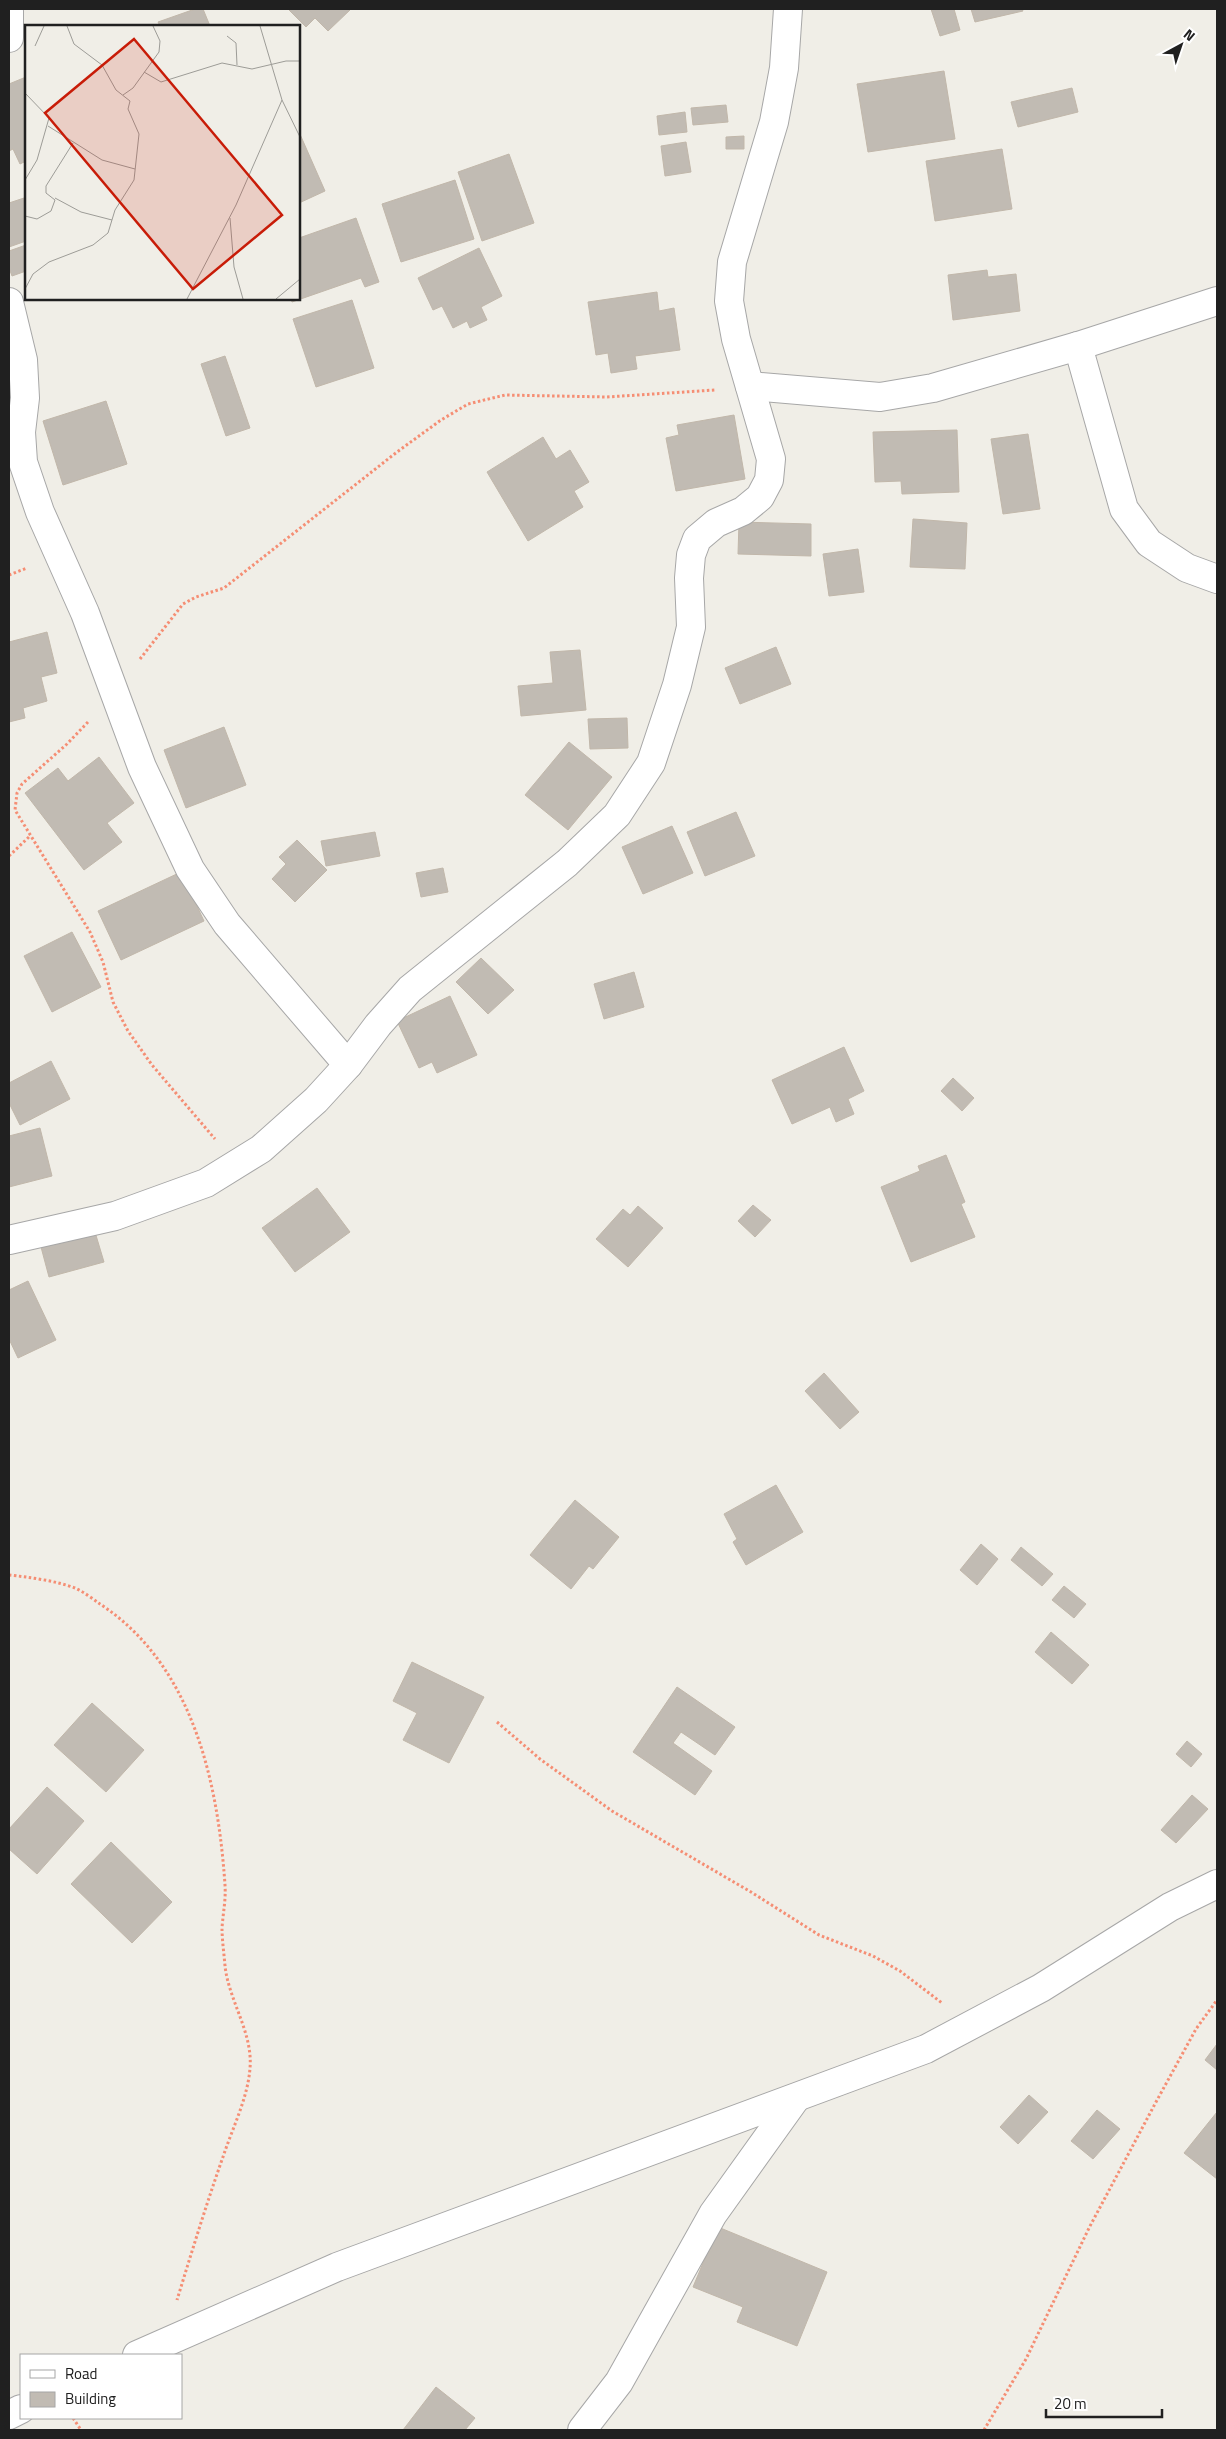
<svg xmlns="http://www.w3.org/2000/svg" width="1226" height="2439" font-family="'Titillium Web',sans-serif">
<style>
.building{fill:#c1bbb3;stroke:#c1b7aa}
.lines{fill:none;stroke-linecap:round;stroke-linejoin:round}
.street-casing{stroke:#a7a7a7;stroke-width:30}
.path{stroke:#f58e74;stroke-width:3;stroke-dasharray:2.5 2.5;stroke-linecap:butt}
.street{stroke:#fff;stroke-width:28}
.inset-road{fill:none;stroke:#9d9c97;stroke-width:1}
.view{fill:#c81c08;fill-opacity:0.15;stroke:#c81c08;stroke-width:2.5}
.inset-edge{fill:none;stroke:#202020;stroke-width:2.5}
</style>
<rect width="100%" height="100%" fill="#f0eee7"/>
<g class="building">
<path d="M195 9H203L210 26H160L158 22Z"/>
<path d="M288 9H351L328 31 315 18 306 27Z"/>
<path d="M931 9H954L960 30 940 36Z"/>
<path d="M971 9H1022L1023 11 975 22Z"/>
<path d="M944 71 955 139 868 152 857 84Z"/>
<path d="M26 77V161L20 164 13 149 9 151V84Z"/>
<path d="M1072 88 1078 112 1018 127 1011 102Z"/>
<path d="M726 105 728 122 693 125 691 108Z"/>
<path d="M685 112 687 132 659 135 657 116Z"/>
<path d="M299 132 325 191 299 203Z"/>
<path d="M744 136V149H726V137Z"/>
<path d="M686 142 691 172 665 176 661 146Z"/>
<path d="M1002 149 1012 209 935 221 926 161Z"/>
<path d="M509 154 534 223 482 241 458 172Z"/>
<path d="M455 180 474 239 401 262 382 204Z"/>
<path d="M24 198 26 241 9 247V203Z"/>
<path d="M356 218 379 282 365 287 361 278 292 302 291 299H299V238Z"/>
<path d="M26 245V271L12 276 9 268V251Z"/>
<path d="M479 248 502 296 481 307 487 320 470 328 467 321 453 328 442 306 433 310 418 278Z"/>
<path d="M987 270 988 277 1016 274 1020 311 953 320 948 275Z"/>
<path d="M657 292 659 311 674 308 680 350 635 356 637 369 611 373 608 353 596 355 588 302Z"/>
<path d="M352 300 374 368 316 387 293 319Z"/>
<path d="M225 356 250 428 226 436 201 364Z"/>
<path d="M106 401 127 464 63 485 43 421Z"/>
<path d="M734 415 745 479 676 491 666 438 679 435 677 425Z"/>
<path d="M957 430 959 492 902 494 901 481 875 482 873 432Z"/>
<path d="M1028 434 1040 509 1003 514 991 439Z"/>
<path d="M543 437 556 459 570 450 589 482 574 491 583 507 528 541 487 472Z"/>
<path d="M913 519 967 523 965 569 910 567Z"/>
<path d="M739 522 811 524V556L738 554Z"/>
<path d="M858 549 864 592 829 596 823 554Z"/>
<path d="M47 632 57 673 41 677 47 701 23 708 25 718 9 722V642Z"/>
<path d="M776 647 791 684 740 704 725 668Z"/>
<path d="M580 650 586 710 521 716 518 686 553 683 550 652Z"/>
<path d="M627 718 628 748 590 749 588 719Z"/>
<path d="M224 727 246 785 186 808 164 750Z"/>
<path d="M569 742 612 777 568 830 525 795Z"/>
<path d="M99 757 134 803 107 823 122 842 84 870 25 793 58 768 68 781Z"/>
<path d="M736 812 755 856 705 876 687 832Z"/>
<path d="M672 826 693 873 643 894 622 847Z"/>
<path d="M375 832 380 856 326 866 321 841Z"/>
<path d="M297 840 327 870 295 902 272 879 286 864 279 857Z"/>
<path d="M443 868 448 892 421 897 416 873Z"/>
<path d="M181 872 204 921 121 960 98 911Z"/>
<path d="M72 932 101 987 52 1012 24 956Z"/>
<path d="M481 958 514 990 488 1014 456 982Z"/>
<path d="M634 972 644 1007 604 1019 594 984Z"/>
<path d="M450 996 477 1055 437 1073 432 1062 419 1068 397 1021Z"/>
<path d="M844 1047 864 1091 848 1099 854 1114 836 1122 830 1107 792 1124 772 1080Z"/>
<path d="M51 1061 70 1099 20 1125 9 1103V1083Z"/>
<path d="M953 1078 974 1098 962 1111 941 1091Z"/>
<path d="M40 1128 52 1176 9 1187V1136Z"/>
<path d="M946 1155 965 1202 961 1204 975 1237 911 1262 881 1187 920 1171 918 1166Z"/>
<path d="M317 1188 350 1232 295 1272 262 1228Z"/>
<path d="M753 1205 771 1220 755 1237 738 1221Z"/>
<path d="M638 1206 663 1228 628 1267 596 1239 623 1209 630 1215Z"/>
<path d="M95 1232 104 1262 49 1277 41 1247Z"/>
<path d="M28 1281 56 1340 18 1358 9 1339V1290Z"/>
<path d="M824 1373 859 1412 840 1429 805 1391Z"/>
<path d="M776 1485 803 1532 746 1565 733 1542 737 1539 724 1514Z"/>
<path d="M575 1500 619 1537 593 1569 589 1566 571 1589 530 1555Z"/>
<path d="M981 1544 998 1559 977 1585 960 1570Z"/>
<path d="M1021 1547 1053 1574 1042 1586 1011 1560Z"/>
<path d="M1064 1586 1086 1604 1074 1618 1052 1600Z"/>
<path d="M1051 1632 1089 1665 1072 1684 1035 1652Z"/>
<path d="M412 1662 484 1697 449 1763 403 1740 417 1713 393 1701Z"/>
<path d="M677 1687 735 1727 715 1755 681 1732 673 1743 712 1771 695 1795 633 1752Z"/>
<path d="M92 1703 144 1750 106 1792 54 1745Z"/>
<path d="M1187 1741 1202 1754 1191 1767 1176 1754Z"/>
<path d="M47 1787 84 1821 37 1874 9 1849V1829Z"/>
<path d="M1192 1795 1208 1809 1176 1843 1161 1830Z"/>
<path d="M111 1842 172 1902 132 1943 71 1884Z"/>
<path d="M1217 2044V2070L1205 2060Z"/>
<path d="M1029 2095 1048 2112 1018 2144 1000 2127Z"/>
<path d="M1097 2110 1120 2129 1093 2159 1071 2141Z"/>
<path d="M1217 2112V2179L1184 2153Z"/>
<path d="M718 2227 827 2272 797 2346 737 2322 743 2307 693 2287Z"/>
<path d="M436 2387 475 2418 465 2430H403Z"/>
</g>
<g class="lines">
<g class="street-casing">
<g id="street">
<path d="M9 11V38"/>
<path d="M9 302 23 360 25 398 21 432 23 462 40 512 85 613 142 767 190 869 227 924 348 1065"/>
<path d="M1078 346 1124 509 1149 543 1187 568 1217 579"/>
<path d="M750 386 880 397 933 388 1078 346 1217 301"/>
<path d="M9 1240 115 1216 206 1183 261 1149 316 1100 348 1065 378 1025 410 989 567 863 617 815 651 763 677 685 691 627 689 578 691 555 697 539 716 523 743 511 760 497 769 480 771 459 736 339 729 301 732 262 774 122 784 68 788 9"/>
<path d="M137 2355 337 2267 926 2049 1041 1988 1170 1907 1217 1884"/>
<path d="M9 2415 21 2409"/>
<path d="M582 2430 619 2382 713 2214 796 2098"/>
</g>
</g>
<g class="path">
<path d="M9 575 27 568"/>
<path d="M140 659 183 604 196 597 224 588 397 452 441 420 468 404 505 395 607 397 715 390"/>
<path d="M88 722 67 744 22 784 17 793 15 810 90 932 103 962 113 1002 128 1031 152 1065 215 1139"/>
<path d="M9 856 30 836"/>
<path d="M9 1575C28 1577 57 1581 75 1588 84 1592 93 1599 100 1604 193 1665 218 1782 225 1885 226 1900 223 1913 222 1928 222 1940 224 1953 225 1966 229 2001 253 2033 250 2068 248 2097 233 2127 224 2154 207 2202 192 2251 177 2300"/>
<path d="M497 1722 540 1759 612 1811 751 1892 819 1935 873 1956 900 1971 942 2003"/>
<path d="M73 2418 81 2430"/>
<path d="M984 2430 1026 2359 1089 2228 1156 2102 1196 2029 1217 2000"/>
</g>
<use href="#street" class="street"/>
</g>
<g transform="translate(25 25)">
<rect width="275" height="275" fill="#f0eee7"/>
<path class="inset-road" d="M235 1 257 75 275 112M202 11 211 18 212 40M10 21 19 1M119 47 136 57 197 38 227 44 261 36H275M0 68 24 93 12 135 0 155M98 70 108 63 134 27 135 16 128 1M23 101 77 135 110 144M30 173 56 187 87 195M0 191 12 194 26 186 30 175 21 168V161L48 118M205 193 209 242 218 274M0 264 8 249 24 237 68 220 83 208 90 185 109 155 114 109 103 84 105 76 91 65 77 40 49 19 42 1M162 274 211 180 257 75M251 274 275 254"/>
<path class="view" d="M109 14 257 190 168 264 20 88Z"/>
<rect width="275" height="275" class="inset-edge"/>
</g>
<rect width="1226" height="2439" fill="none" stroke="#202020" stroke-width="20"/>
<rect x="20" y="2354" width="162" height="65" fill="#ffffff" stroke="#a6a6a6"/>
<rect x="30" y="2370" width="25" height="8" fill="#ffffff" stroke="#a6a6a6"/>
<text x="65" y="2379" font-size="15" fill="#202020">Road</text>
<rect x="30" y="2392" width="25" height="15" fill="#c1bbb3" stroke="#a6a6a6"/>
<text x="65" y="2404" font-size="15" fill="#202020">Building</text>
<g transform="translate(1181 45) rotate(40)" stroke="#ffffff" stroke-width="4" paint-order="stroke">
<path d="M0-4L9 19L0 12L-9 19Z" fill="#202020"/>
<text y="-8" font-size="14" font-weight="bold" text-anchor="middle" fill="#202020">N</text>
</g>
<path d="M1046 2409v8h116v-8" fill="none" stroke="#202020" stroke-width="2.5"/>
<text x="1054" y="2409" font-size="15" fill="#202020" stroke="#ffffff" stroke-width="4" paint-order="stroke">20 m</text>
</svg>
